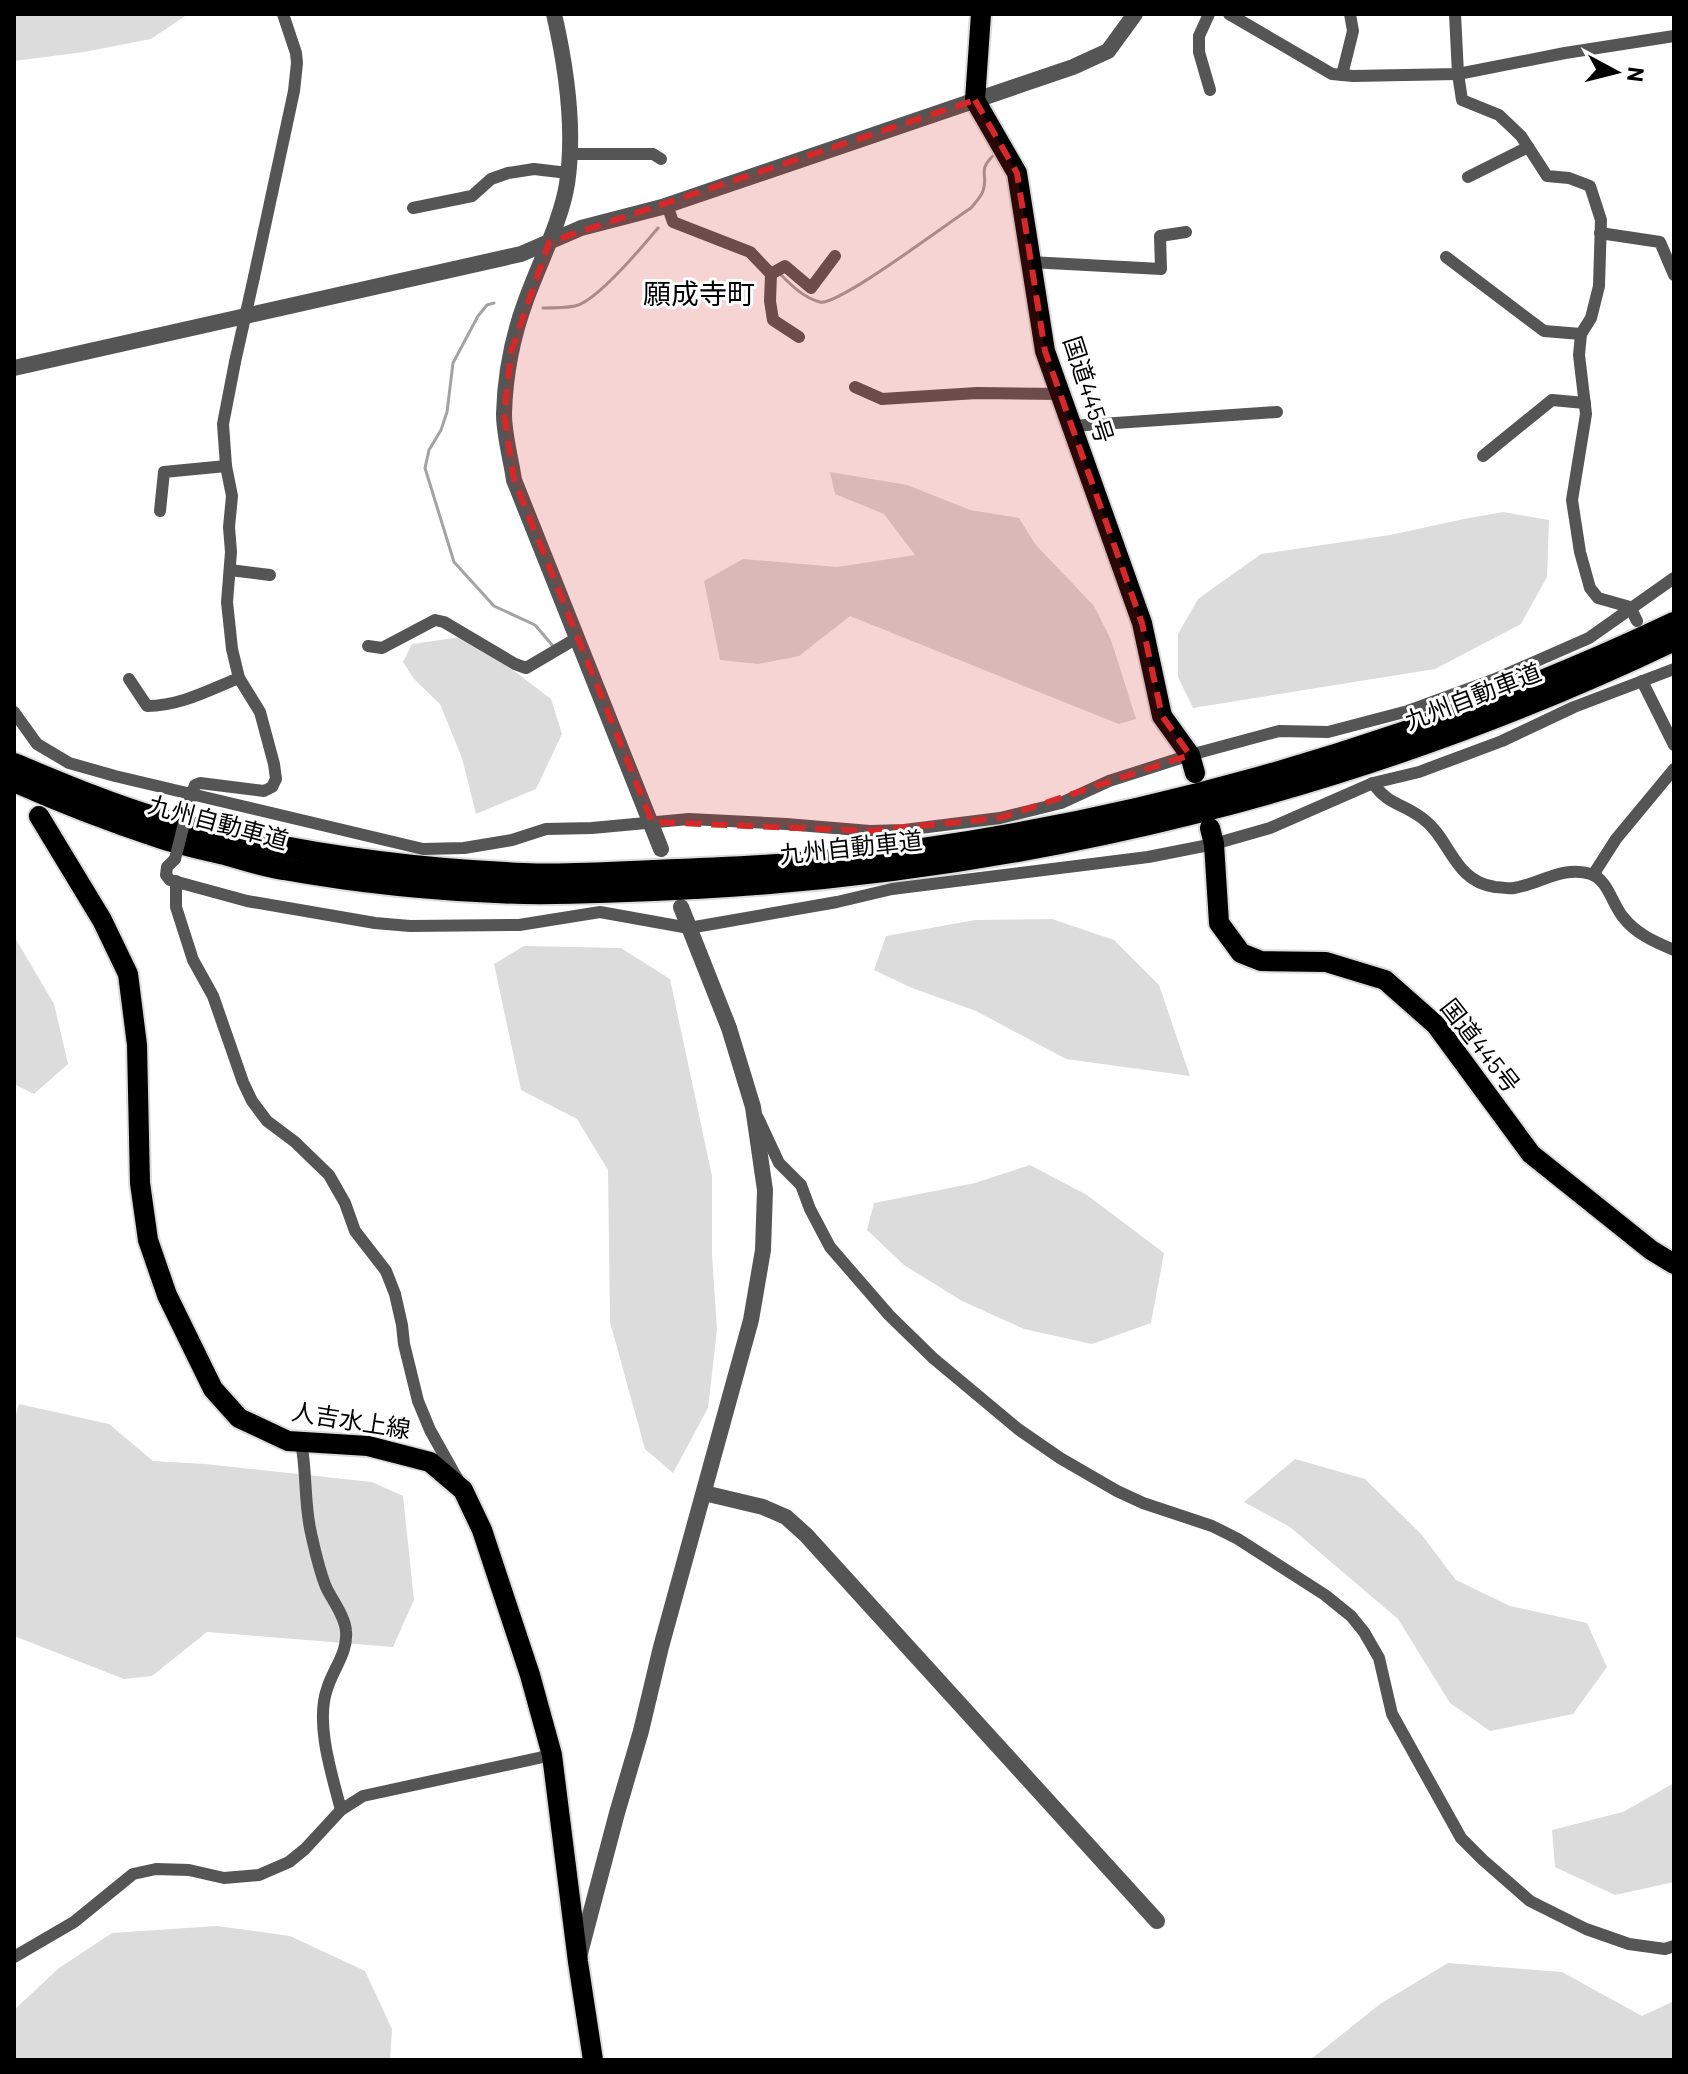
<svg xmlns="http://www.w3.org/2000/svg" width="1688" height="2074" font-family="Barlow,'Noto Sans JP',sans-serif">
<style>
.green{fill:#dcdcdc}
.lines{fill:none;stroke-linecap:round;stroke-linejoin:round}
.stream{stroke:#a3a3a3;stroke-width:3}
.primary-casing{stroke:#dbdbdb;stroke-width:24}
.trunk-casing{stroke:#dbdbdb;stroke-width:24}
.motorway-casing{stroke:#dbdbdb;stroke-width:26}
.minor{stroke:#555;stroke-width:12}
.tertiary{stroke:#555;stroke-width:16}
.primary{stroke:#000;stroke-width:20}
.trunk{stroke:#000;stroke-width:20}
.motorway{stroke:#000;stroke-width:22}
.minor-bridge{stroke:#555;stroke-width:12}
.marked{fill:#d62828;fill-opacity:0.2;stroke:#d62828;stroke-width:6;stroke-dasharray:16 10;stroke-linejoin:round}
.labels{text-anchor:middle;stroke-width:6;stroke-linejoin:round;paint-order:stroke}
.street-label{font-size:24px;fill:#000;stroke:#fff}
.quarter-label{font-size:28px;fill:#000;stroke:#fff}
</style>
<rect width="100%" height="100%" fill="#fff"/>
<g class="green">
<path d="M14 14H188L151 39 84 52 14 61Z"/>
<path d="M830 472 907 485 970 510 1019 518 1035 544 1094 606 1111 640 1136 719 1119 724 850 616 799 656 758 664 720 660 704 581 743 559 837 567 915 555 884 514 835 494Z"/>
<path d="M1503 512 1549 520 1547 577 1521 624 1435 669 1193 708 1178 677V634L1198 599 1261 554 1390 535 1464 519Z"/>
<path d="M461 637 517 673 551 699 562 734 536 789 476 814 462 758 440 704 414 679 403 662 412 644Z"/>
<path d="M1052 919 1114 940 1159 985 1190 1076 1066 1059 976 1011 912 988 874 970 886 936 975 920Z"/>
<path d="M14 936 54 1004 68 1064 34 1094 14 1084Z"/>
<path d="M524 946 621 948 670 979 712 1176V1255L717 1330 708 1408 673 1473 645 1449 610 1322 608 1170 577 1119 521 1090 494 964Z"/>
<path d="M1030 1165 1087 1195 1164 1253 1151 1323 1092 1344 1024 1329 962 1301 904 1265 867 1230 874 1203 975 1183Z"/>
<path d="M19 1404 109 1424 153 1461 205 1464 372 1482 403 1496 414 1600 393 1647 207 1632 152 1676 124 1679 14 1636V1421Z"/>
<path d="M1295 1459 1365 1479 1421 1534 1456 1580 1510 1606 1587 1623 1607 1667 1573 1714 1490 1731 1450 1703 1398 1619 1290 1527 1244 1502Z"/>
<path d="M1674 1783V1882L1615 1895 1555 1867 1552 1830 1623 1812Z"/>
<path d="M217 1926 290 1936 365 1971 392 2029 390 2060H14V2010L59 1968 112 1933Z"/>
<path d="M1448 1963 1562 1972 1642 2016 1674 2001V2060H1310L1380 2004Z"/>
</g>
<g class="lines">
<g class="stream">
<path d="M780 274C791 285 804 298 820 302 837 307 949 222 971 208 975 203 981 197 983 191 989 174 976 171 995 154"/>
<path d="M494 303 487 305 478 316 453 363 447 412 441 430 429 450 425 468 454 562 494 606 535 625 553 646"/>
<path d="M543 308C553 308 565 308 575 306 596 302 643 246 658 228"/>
</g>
<g class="primary-casing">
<path id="primary" d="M39 816 102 920 128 974 137 1045 140 1183 148 1240 167 1295 213 1389 239 1418 288 1441 368 1446 430 1462 463 1490 482 1530 530 1675 552 1755 578 1962 593 2060"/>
</g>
<g class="trunk-casing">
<g id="trunk">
<path d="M981 14 975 100 1017 173 1045 351 1142 623 1162 716 1190 755 1195 773"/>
<path d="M1210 828 1214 844 1219 923 1241 953 1261 961 1326 962 1385 980 1436 1025 1531 1154 1651 1250 1674 1264"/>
</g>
</g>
<g class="motorway-casing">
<g id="motorway">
<path d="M14 764C62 784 109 804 159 819 183 827 209 831 234 837 329 858 426 870 524 874 567 876 610 873 653 871 710 869 768 867 825 861 1115 831 1410 748 1674 623"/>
<path d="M14 781C61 802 110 821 159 837 180 844 203 849 225 854 245 860 264 866 284 869 362 883 444 891 523 893 581 894 638 891 696 888 1035 870 1367 787 1674 640"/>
</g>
</g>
<g class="minor">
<path d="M1209 14 1199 36V52L1210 90"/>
<path d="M1229 14 1332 74 1353 76 1458 74 1565 53 1674 36"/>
<path d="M1455 14 1458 74 1462 100 1499 115 1521 136 1547 176 1569 178 1590 186 1601 220 1599 286 1591 318 1581 334 1579 355 1586 414 1572 500 1580 552 1590 588 1598 598 1630 607 1637 621"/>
<path d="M1342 75 1353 31 1350 14"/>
<path d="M570 154H653L661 159"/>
<path d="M1468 177 1528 147"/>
<path d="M667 205 673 222 750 252 771 274 770 301 773 320 799 337"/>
<path d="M413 208 472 196 491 179 508 173 534 169 568 173"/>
<path d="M1600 233 1660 242 1674 275"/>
<path d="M1446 257 1544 331 1581 334"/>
<path d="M1030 262 1161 269 1160 236 1186 232"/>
<path d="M771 274 785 266 811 288 835 256"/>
<path d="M254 277 294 91 297 63 296 53 283 14"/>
<path d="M855 387 882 399 977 393 1061 394"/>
<path d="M1072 426 1277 412"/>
<path d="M1483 456 1552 400 1585 403"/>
<path d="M160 511 164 472 226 466"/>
<path d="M230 570 270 575"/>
<path d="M368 646 382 648 435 620 444 622 515 664 526 668 577 638"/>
<path d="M129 679 147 706C180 706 209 690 239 678"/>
<path d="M1642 681 1674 745"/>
<path d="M14 712 37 744 69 763 115 776 423 849 464 848 512 840 546 829 592 828 689 819 786 824 870 831 904 830 1000 818 1061 803 1109 781 1190 755 1279 731 1328 732 1408 711 1493 680 1589 638 1674 578"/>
<path d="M1373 783C1388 805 1402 803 1422 818 1451 839 1453 881 1495 887 1501 887 1508 889 1514 888 1540 884 1563 865 1591 874 1608 880 1612 904 1623 917 1636 934 1655 942 1674 950"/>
<path d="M190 800 195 785 200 783 264 791 272 787 276 779 274 764 260 712 239 678 232 649 227 602 231 552 229 527 232 496 226 466 223 424 235 362"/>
<path d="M175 859 167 867 166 875 170 880 247 901 375 923 410 926 519 925 600 912 689 928 837 902 892 889 1148 857 1214 844 1270 828 1373 783 1419 772 1502 741 1574 707 1674 669"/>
<path d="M1593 875 1616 839 1674 769"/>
<path d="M176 881V907L193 960 213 996 243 1082 252 1101 267 1121 295 1142 329 1175 345 1203 355 1231 386 1271 395 1294 402 1325 404 1344 418 1401 430 1430 458 1480"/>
<path d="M758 1118 779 1163 801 1185 810 1209 830 1247 889 1315 933 1358 1018 1429 1060 1458 1117 1491 1143 1503 1212 1526 1238 1539 1325 1595 1351 1616 1364 1632 1379 1658 1392 1714 1461 1838 1483 1860 1530 1901 1586 1929 1629 1944 1665 1949 1674 1946"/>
<path d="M301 1442C307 1472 304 1504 311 1533 315 1551 319 1570 326 1587 332 1600 345 1616 346 1631 348 1653 333 1669 327 1689 315 1724 332 1775 341 1810L363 1796 552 1755"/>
<path d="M14 1957 74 1922 133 1874 156 1869 189 1870 224 1878 259 1875 289 1862 305 1849 341 1810"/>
</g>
<g class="tertiary">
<path d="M554 14C566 66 575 131 567 184 561 221 539 264 526 300 513 335 505 376 504 414 504 435 511 459 514 480L661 849"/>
<path d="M14 368 521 254 581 228 662 207 1073 67 1108 51 1135 14"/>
<path d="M704 1493 763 1507 786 1517 806 1535 1157 1921"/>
<path d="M579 1957 617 1813 641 1731 661 1647 751 1320 763 1250 765 1190 753 1107 729 1028 681 907"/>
</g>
<use href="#primary" class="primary"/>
<use href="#trunk" class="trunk"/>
<use href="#motorway" class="motorway"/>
<g class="minor-bridge">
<path d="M235 362 254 277"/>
<path d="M175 859 189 804"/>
</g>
</g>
<path class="marked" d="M975 100 1017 173 1045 351 1142 623 1162 716 1190 755 1000 818 870 831 652 822 514 480 504 415 511 352 549 242Z"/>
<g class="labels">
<g class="street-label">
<text transform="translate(1088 390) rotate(72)" y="8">国道445号</text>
<text transform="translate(1473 697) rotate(-21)" y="8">九州自動車道</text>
<text transform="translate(218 823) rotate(15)" y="8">九州自動車道</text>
<text transform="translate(851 848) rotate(-6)" y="8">九州自動車道</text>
<text transform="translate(1480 1046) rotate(52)" y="8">国道445号</text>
<text transform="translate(351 1421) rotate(9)" y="8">人吉水上線</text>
</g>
<g class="quarter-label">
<text x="699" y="304">願成寺町</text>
</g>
</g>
<rect width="1688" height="2074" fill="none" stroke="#000000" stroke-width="32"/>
<g transform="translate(1616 72) rotate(97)" stroke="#ffffff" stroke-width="6" paint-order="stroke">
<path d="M0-6L14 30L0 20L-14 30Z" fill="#000000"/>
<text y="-12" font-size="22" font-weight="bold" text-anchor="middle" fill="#000000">N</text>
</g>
</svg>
